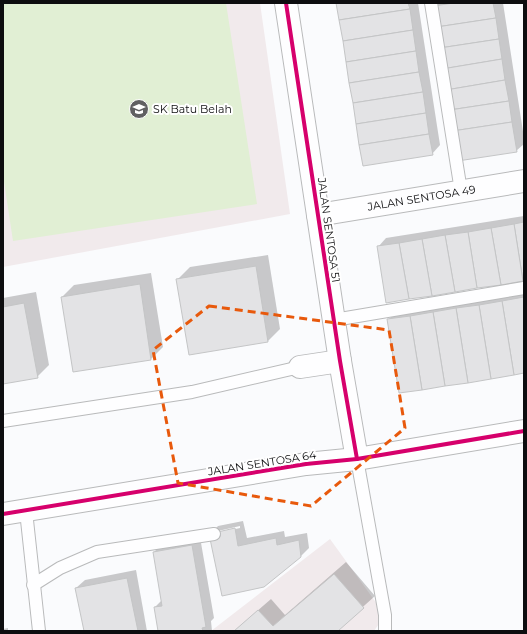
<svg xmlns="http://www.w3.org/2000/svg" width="527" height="634" font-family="Montserrat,sans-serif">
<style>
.education{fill:#f1eaec}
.green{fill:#e1efd4}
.shadow{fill:#0003;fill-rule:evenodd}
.building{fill:#e3e3e5;stroke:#c4c5c6}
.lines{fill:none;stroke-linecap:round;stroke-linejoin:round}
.service-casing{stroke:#b9babb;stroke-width:14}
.minor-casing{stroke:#b9babb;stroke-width:24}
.service{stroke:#fefeff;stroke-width:12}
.minor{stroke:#fefeff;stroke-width:22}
.cycleway-casing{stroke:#fff;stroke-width:6}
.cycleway{stroke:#d6006c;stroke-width:4}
.marked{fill:none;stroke:#e8590c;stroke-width:3;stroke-dasharray:8 5;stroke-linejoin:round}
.labels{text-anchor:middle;stroke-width:4;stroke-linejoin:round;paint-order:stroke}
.poi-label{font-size:11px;fill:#0d0d0f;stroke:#fff;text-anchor:start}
.street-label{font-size:11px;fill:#0d0d0f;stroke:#fff}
</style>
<rect width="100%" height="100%" fill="#fafbfd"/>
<g class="education">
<path d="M3 3H260L290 214 3 267Z"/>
<path d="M330 539 385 615 374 631H211Z"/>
</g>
<path class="green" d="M3 3H226L257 204 13 241 3 175Z"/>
<g class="shadow">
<path d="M338 3H418L440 145 432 154Z"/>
<path d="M427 3H503L524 138V144L516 151Z"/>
<path d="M524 216V280L378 247 386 238Z"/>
<path d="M268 255 280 329 268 341 190 354 178 279 190 267Z"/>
<path d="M151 273 163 347 151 359 73 371 62 297 74 285Z"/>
<path d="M524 291V372L388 320 397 311Z"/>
<path d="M36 292 49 365 37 377 3 383V298Z"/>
<path d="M243 521 247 538 284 531 285 537 307 533 309 548 301 556 264 586 210 534 218 526ZM240 526V528L218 533V531Z"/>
<path d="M200 537 214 618 211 621 212 631H159L155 607 162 600 154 552 162 544Z"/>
<path d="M346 562 375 596 336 631H234L271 599 285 615Z"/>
<path d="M136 570 147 631H85L76 588 85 580Z"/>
<path d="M8 628V631H3V629Z"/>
</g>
<g class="building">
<path d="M336 3H408L410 9 339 20Z"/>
<path d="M454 3H493L496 18 430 28 426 7Z"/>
<path d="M410 9 413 30 343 41 339 20Z"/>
<path d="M496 18 499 39 433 49 430 28Z"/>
<path d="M413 30 416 51 346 62 343 41Z"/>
<path d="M499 39 502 59 436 70 433 49Z"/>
<path d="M416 51 419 72 349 83 346 62Z"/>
<path d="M502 59 505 80 440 91 436 70Z"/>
<path d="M419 72 423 92 353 103 349 83Z"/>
<path d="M505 80 509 101 443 111 440 91Z"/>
<path d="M423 92 426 113 356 124 353 103Z"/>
<path d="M509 101 512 122 446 132 443 111Z"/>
<path d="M426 113 429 134 359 145 356 124Z"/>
<path d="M512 122 517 152 451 162 446 132Z"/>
<path d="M429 134 433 155 363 166 359 145Z"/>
<path d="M524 222V280L523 281 514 224Z"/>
<path d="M514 224 523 281 501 285 491 228Z"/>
<path d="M491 228 501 285 477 288 468 232Z"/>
<path d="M468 232 477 288 455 292 445 235Z"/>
<path d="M445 235 455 292 432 296 422 239Z"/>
<path d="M422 239 432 296 409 299 399 243Z"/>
<path d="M399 243 409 299 386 303 377 246Z"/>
<path d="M256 266 268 342 189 355 176 279Z"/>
<path d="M140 284 151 360 73 372 61 297Z"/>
<path d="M524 297V373L514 375 502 301Z"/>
<path d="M502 301 514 375 491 379 479 305Z"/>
<path d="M24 303 38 378 3 384V307Z"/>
<path d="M479 305 491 379 468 383 456 308Z"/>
<path d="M456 308 468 383 445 386 433 312Z"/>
<path d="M433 312 445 386 422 390 410 316Z"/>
<path d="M410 316 422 390 399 393 387 319Z"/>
<path d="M235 528 238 546 276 538 277 545 299 540 301 557 264 587 222 596 209 534Z"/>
<path d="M192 545 206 627 202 628 203 631H158L154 607 162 606 153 552Z"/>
<path d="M334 574 364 608 338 631H234L258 610 273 626Z"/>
<path d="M127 578 138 631H84L75 588Z"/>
</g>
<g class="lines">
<g class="service-casing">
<g id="service">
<path d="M431 3 461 191"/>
<path d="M334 320 524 288"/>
<path d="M3 421 192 392 300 367"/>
<path d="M357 459 385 615V631"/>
<path d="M26 511 39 631"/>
<path d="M33 585 60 568 97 552 214 534"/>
</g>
</g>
<g class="minor-casing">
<g id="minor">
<path d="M286 3 340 361 357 459"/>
<path id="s1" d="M318 215 524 181"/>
<path d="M300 367 340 361"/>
<path d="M3 514 306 464 357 459 524 431"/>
</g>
</g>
<use href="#service" class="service"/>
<use href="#minor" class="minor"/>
<g class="cycleway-casing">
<g id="cycleway">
<path d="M286 3 340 361 357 459"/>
<path d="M3 514 306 464 357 459 524 431"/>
</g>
</g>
<use href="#cycleway" class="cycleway"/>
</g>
<path class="marked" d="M209 306 389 330 405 428 311 506 178 483 153 350Z"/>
<defs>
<g id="school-disc" transform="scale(1)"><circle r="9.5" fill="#606062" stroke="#fff"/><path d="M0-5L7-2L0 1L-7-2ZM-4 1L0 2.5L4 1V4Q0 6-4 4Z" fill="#fff"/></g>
</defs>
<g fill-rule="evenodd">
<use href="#school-disc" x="139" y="109"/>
</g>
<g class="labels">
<g class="poi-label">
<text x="153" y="113">SK Batu Belah</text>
</g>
<g class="street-label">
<text dy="4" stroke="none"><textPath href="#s1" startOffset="105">JALAN SENTOSA 49</textPath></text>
<text transform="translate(329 230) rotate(82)" y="4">JALAN SENTOSA 51</text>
<text transform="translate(262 463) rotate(-9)" y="4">JALAN SENTOSA 64</text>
</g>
</g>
<rect width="527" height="634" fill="none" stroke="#0d0d0f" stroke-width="8"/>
</svg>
